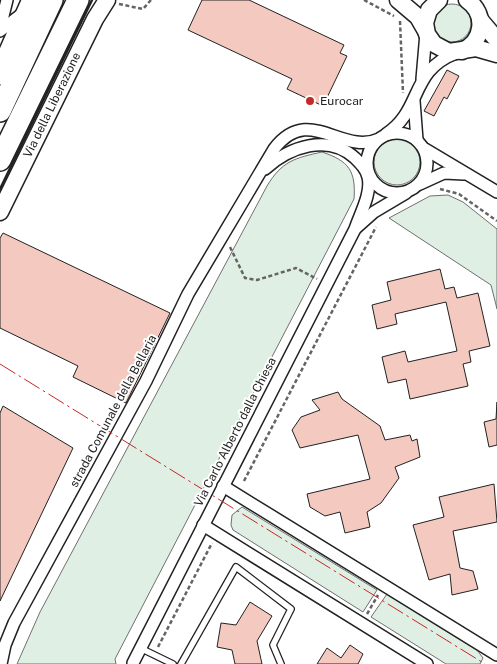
<svg xmlns="http://www.w3.org/2000/svg" width="497" height="664" font-family="'Public Sans',sans-serif">
<style>
.green{fill:#e0efe3;stroke:#6f6f6f}
.building{fill:#f3c9c0;stroke:#222}
.lines{fill:none;stroke-linecap:round;stroke-linejoin:round}
.lane-casing{stroke:#222;stroke-width:8}
.street-casing{stroke:#222;stroke-width:14}
.secondary-casing{stroke:#222;stroke-width:19}
.highway-casing{stroke:#222;stroke-width:24}
.path{stroke:#646464;stroke-width:2.5;stroke-dasharray:4 2.5;stroke-linecap:butt}
.lane{stroke:#fff;stroke-width:5.5}
.street{stroke:#fff;stroke-width:11}
.secondary{stroke:#fff;stroke-width:16}
.highway{stroke:#fff;stroke-width:21}
.wall{stroke:#222;stroke-width:2.5}
.power{stroke:#c62828;stroke-width:1;stroke-dasharray:18 4 2.5 4;stroke-linecap:butt}
.poi-dot{fill:#c62828;stroke:#fff;stroke-width:2}
.labels{text-anchor:middle;stroke-width:4;stroke-linejoin:round;paint-order:stroke}
.poi-label{font-size:12px;fill:#222;stroke:#fff;text-anchor:start}
.street-label{font-size:12px;fill:#222;stroke:#fff}
</style>
<rect width="100%" height="100%" fill="#fff"/>
<g class="green">
<circle cx="452" cy="23" r="19"/>
<circle cx="397" cy="162" r="23"/>
<path d="M322 152C349 161 356 171 354 199L115 659 116 664H17L40 612 267 186C282 161 295 158 322 152Z"/>
<path d="M448 195 463 202 497 229V309L491 285 389 218 430 196Z"/>
<path d="M242 507 377 590 363 612 233 530 231 525 232 515Z"/>
<path d="M387 594 477 650 483 658 480 664H446L371 617Z"/>
</g>
<g class="building">
<path d="M202 0H249L344 45 340 53 347 56 323 106 287 89 292 79 188 30Z"/>
<path d="M447 70 459 76 447 99 444 97 434 116 424 111Z"/>
<path d="M3 233 170 313 126 403 73 377 78 366 0 328V238Z"/>
<path d="M440 269 445 289 454 287 457 298 478 293 490 346 469 351 471 362 463 364 468 386 410 399 406 379 388 383 382 357 405 351 408 362 457 351 446 302 395 314 397 324 377 329 372 305 391 300 387 282Z"/>
<path d="M338 392 342 399 380 426 385 440 410 435 412 441 417 439 420 457 395 467 399 478 381 503 367 512 370 527 345 533 340 512 325 516 310 507 307 494 370 479 358 435 300 448 292 430 301 417 320 410 312 400Z"/>
<path d="M497 402V445L489 447 484 422 496 419Z"/>
<path d="M3 406 73 448 0 601V413Z"/>
<path d="M494 484 497 522 453 531 460 568 473 571 478 589 452 595 450 574 429 580 413 525 444 517 439 497Z"/>
<path d="M250 602 272 616 257 641 262 664H235L232 650 217 647 221 623 236 625Z"/>
<path d="M350 645 363 654 358 664H317L327 648 341 658Z"/>
</g>
<g class="lines">
<g class="lane-casing">
<g id="lane">
<path d="M140 648 173 664"/>
<path d="M181 664 236 567 291 609 273 645 281 664"/>
</g>
</g>
<g class="street-casing">
<g id="street">
<path d="M0 28 7 0"/>
<path d="M0 31 23 13"/>
<path d="M422 79 426 33"/>
<path d="M414 101 417 140"/>
<circle cx="397" cy="163" r="30"/>
<path d="M386 134C423 110 409 71 456 53"/>
<path d="M425 149 497 192"/>
<path d="M420 184 444 173 464 174"/>
<path d="M356 228 374 212 406 193"/>
<path d="M223 486 497 655"/>
<path d="M203 525 427 664"/>
<path d="M133 663 355 229C360 214 372 193 368 177 366 169 361 164 355 158 328 133 289 147 265 169"/>
<path d="M1 664 5 645 14 623 146 381 188 294 274 149C309 103 342 156 379 139"/>
</g>
</g>
<g class="secondary-casing">
<g id="secondary">
<path d="M398 0 418 17 426 31"/>
<path d="M439 0 429 10 425 23 427 34 434 44 449 52 476 48 497 54"/>
<path d="M481 21 497 40"/>
<path d="M462 51C484 41 487 14 467 0"/>
<path d="M0 212 95 19 107 0"/>
</g>
</g>
<g class="highway-casing">
<g id="highway">
<path d="M0 74 32 2"/>
<path d="M0 111 52 0"/>
<path d="M0 160 78 0"/>
</g>
</g>
<g class="path">
<path d="M364 0 394 16"/>
<path d="M119 4 143 9 151 0"/>
<path d="M400 21 403 93"/>
<path d="M440 189 459 194 497 221"/>
<path d="M230 247 245 278 257 280 296 268 317 279"/>
<path d="M244 481 376 227"/>
<path d="M367 614 378 595"/>
<path d="M158 647 212 543"/>
</g>
<use href="#lane" class="lane"/>
<use href="#street" class="street"/>
<use href="#secondary" class="secondary"/>
<use href="#highway" class="highway"/>
<path class="wall" d="M0 189 92 0"/>
<path class="power" d="M0 364 485 664"/>
</g>
<circle class="poi-dot" cx="310" cy="101" r="5"/>
<g class="labels">
<g class="poi-label">
<text x="320" y="105">Eurocar</text>
</g>
<g class="street-label">
<text transform="translate(52 105) rotate(-64)" y="4">Via della Liberazione</text>
<text transform="translate(113 411) rotate(-62)" y="4">strada Comunale della Bellaria</text>
<text transform="translate(235 432) rotate(-63)" y="4">Via Carlo Alberto dalla Chiesa</text>
</g>
</g>
</svg>
